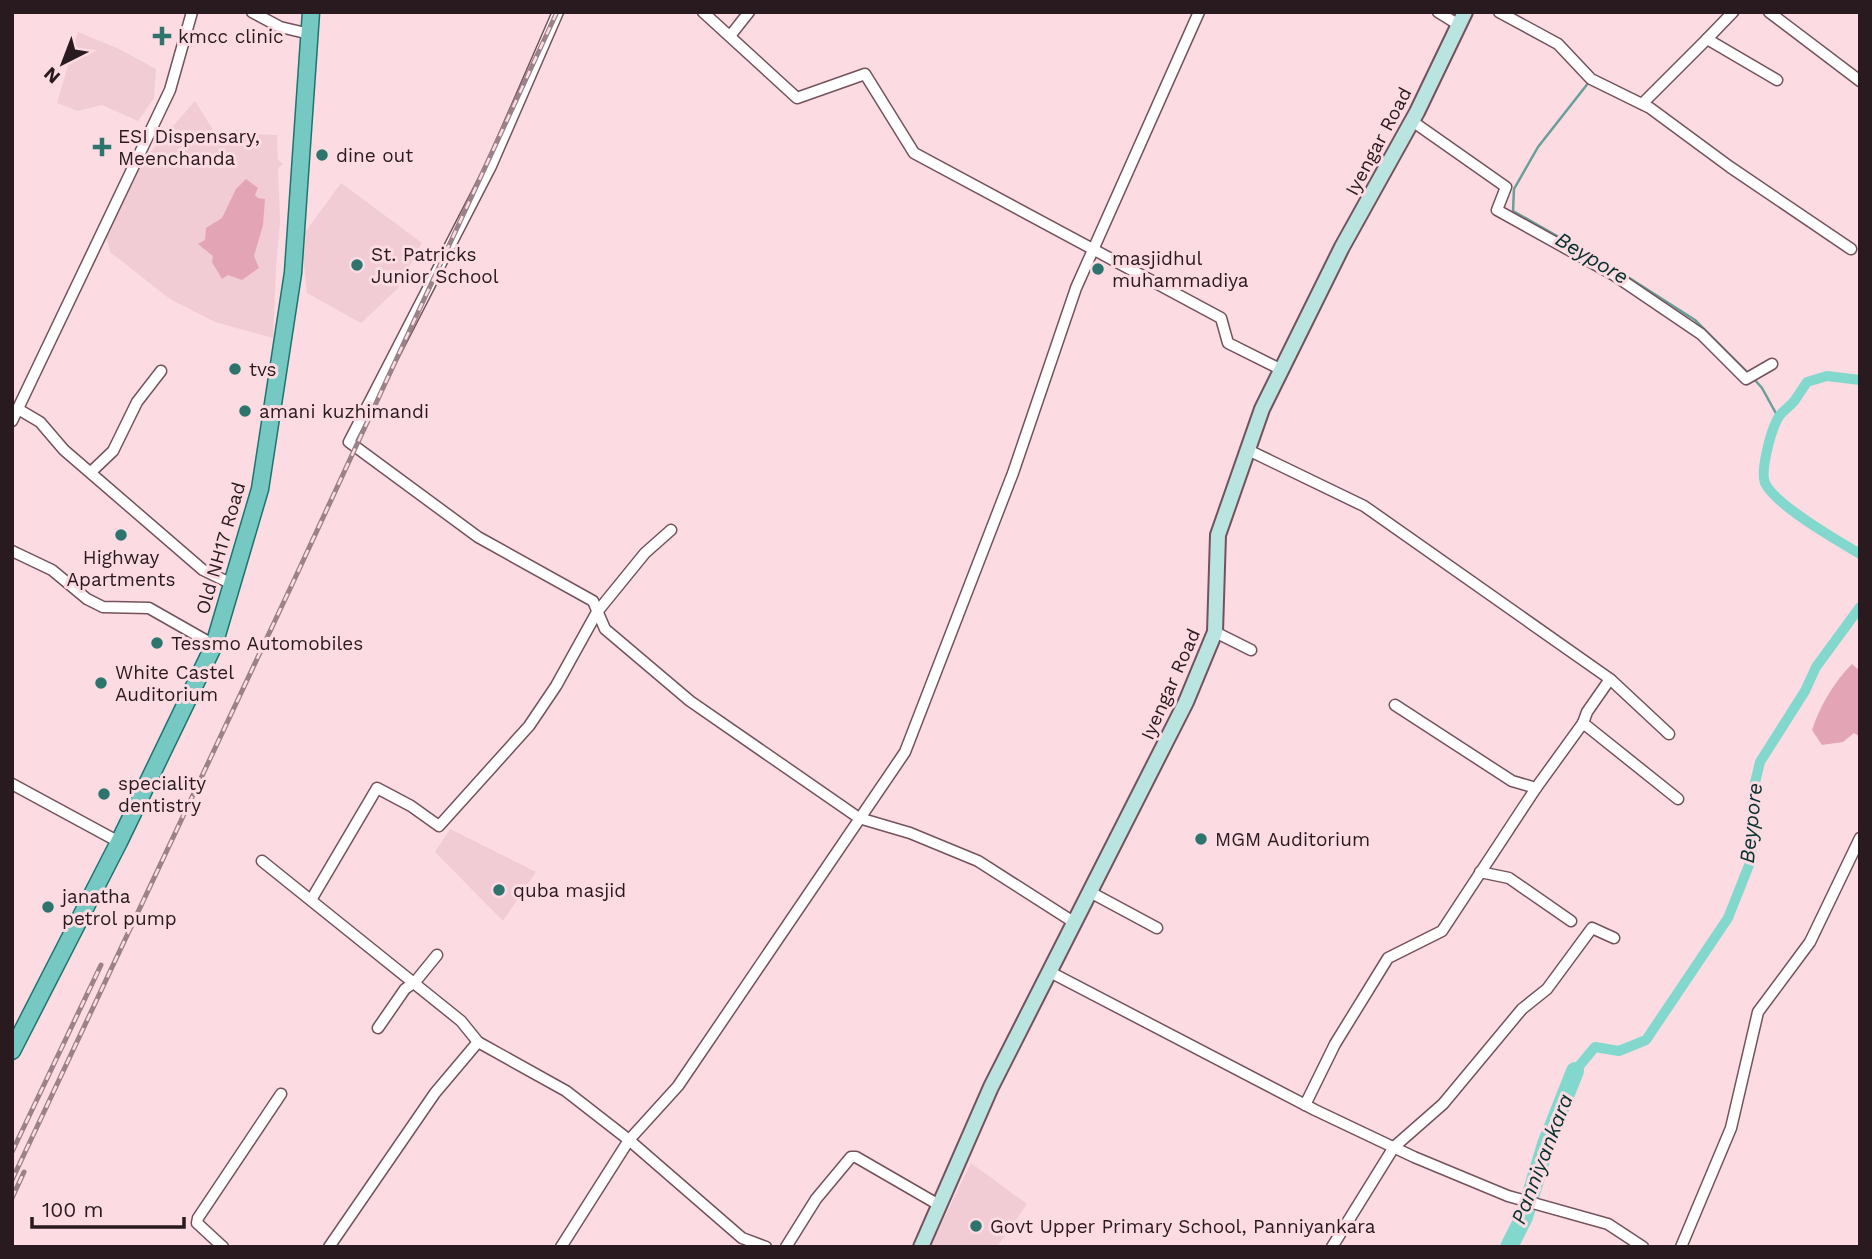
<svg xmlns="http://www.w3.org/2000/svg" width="1872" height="1259" font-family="'Work Sans',sans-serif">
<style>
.built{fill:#f1ccd4}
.green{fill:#e3a5b6}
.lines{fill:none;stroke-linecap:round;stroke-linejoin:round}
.stream{stroke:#689f98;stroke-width:2.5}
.canal{stroke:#83d8cd;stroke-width:10}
.river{stroke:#83d8cd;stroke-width:18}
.minor-casing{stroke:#74525b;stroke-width:13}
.secondary-casing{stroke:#74525b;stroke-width:18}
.primary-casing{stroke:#1e746e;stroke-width:19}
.minor{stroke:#fff;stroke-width:10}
.secondary{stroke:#bae4e0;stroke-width:14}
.primary{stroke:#75c9c2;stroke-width:16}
.rail-casing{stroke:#9a8288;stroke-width:5}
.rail{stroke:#fcdbe3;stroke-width:2.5;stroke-dasharray:8;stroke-linecap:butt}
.poi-dot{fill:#2d746d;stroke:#fcdbe3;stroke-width:2.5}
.labels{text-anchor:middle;stroke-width:6;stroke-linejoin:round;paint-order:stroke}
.poi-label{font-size:19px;fill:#281a1e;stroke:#fcdbe3;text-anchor:start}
.street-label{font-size:19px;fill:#281a1e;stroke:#fcdbe3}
.water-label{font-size:21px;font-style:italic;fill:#05302c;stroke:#fcdbe3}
</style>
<rect width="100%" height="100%" fill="#fcdbe3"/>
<g class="built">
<path d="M78 32 119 49 156 69 154 98 138 121 102 105 78 111 57 103Z"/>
<path d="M195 101 215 133 234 134 237 129 244 134 277 135 278 160 283 164 278 168 280 220 276 268 273 338 215 322 170 299 110 252 106 235 146 157Z"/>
<path d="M341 183 422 243 398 288 361 323 307 293 301 238Z"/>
<path d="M450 829 536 872 503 921 435 852Z"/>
<path d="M971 1163 1027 1204 997 1247H930Z"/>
</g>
<g class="green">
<path d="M246 179 258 188 255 195 258 198 265 199 263 225 254 256 259 268 242 280 228 275 222 279 212 262 213 256 198 244 205 240 206 228 222 218 236 189Z"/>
<path d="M1852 664 1860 671V737L1854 733 1843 742 1822 745 1812 730C1820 706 1834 682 1852 664Z"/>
</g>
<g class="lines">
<g class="stream">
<path d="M1589 82 1538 147 1514 189 1513 211 1620 272 1695 320 1749 374"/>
<path d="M1754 379 1762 388 1778 417"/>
</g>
<g class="canal">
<path d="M1860 380 1827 376 1807 382C1803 388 1799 394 1795 400 1790 407 1780 412 1777 420 1771 431 1760 471 1765 483 1775 505 1838 541 1860 554"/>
<path d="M1575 1071 1595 1047 1619 1051 1646 1040 1728 918 1751 860 1754 787 1760 762 1805 691 1816 667 1860 607"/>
</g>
<path class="river" d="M1509 1247 1524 1217 1546 1144 1575 1071"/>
<g class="minor-casing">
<g id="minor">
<path d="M252 12 280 27 310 34"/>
<path d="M558 12 491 166 349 442 478 537 593 601 605 629 690 701 859 818 910 833 978 861 1075 923"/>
<path d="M703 12 797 98 865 74 914 153 1221 318 1228 343 1282 370"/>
<path d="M1438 12 1459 25"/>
<path d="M1499 12 1558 44 1591 79 1650 108 1730 167 1851 249"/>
<path d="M1769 12 1860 81"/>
<path d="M730 36 749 12"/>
<path d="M1707 39 1733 12"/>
<path d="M1642 104 1707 39 1777 80"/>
<path d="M1412 121 1506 187 1497 210 1614 275 1701 334 1746 379 1772 364"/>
<path d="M18 409 40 422 64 450 203 570 232 584"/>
<path d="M12 421 170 90 192 12"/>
<path d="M1248 450 1364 506 1610 679"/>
<path d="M91 472 113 451 137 402 161 371"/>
<path d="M12 551 52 570 87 599 103 607 149 608 214 645"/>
<path d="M1215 632 1251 650"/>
<path d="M1395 705 1512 781 1536 788 1583 723 1678 799"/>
<path d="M1583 723 1587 712 1610 679 1669 734"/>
<path d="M12 784 119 842"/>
<path d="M262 861 461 1021 478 1042 566 1091 629 1140 742 1238 766 1247"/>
<path d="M1480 872 1509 878 1571 921"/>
<path d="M1090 892 1157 928"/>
<path d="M311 900 377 788 411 806 439 826 529 726 556 686 597 612 645 553 671 530"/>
<path d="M1050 972 1315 1110 1414 1157 1508 1196 1608 1224 1643 1247"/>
<path d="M378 1028 405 989 415 982 437 955"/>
<path d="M1305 1105 1335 1044 1388 958 1442 931 1536 788"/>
<path d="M223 1247 197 1223 198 1218 281 1094"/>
<path d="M329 1247 435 1093 478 1042"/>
<path d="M561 1247 629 1140 678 1086 905 752 1013 473 1076 288 1199 12"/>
<path d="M786 1247 816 1199 851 1157H856L939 1205"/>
<path d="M1332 1247 1394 1147 1443 1104 1522 1009 1547 989 1592 928 1614 938"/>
<path d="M1681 1247 1731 1128 1758 1012 1810 942 1860 838"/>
</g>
</g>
<g class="secondary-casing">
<path id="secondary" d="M921 1247 991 1087 1186 702 1215 632 1218 535 1262 409 1342 247 1417 112 1465 12"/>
</g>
<g class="primary-casing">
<path id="primary" d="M12 1051 119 842 214 645 260 489 293 273 311 12"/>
</g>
<use href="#minor" class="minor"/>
<use href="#secondary" class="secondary"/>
<use href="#primary" class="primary"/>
<g class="rail-casing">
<g id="rail">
<path d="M12 1152 101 965"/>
<path d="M12 1180 296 576 557 12"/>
<path d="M12 1198 24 1172"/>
</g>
</g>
<use href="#rail" class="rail"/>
</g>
<g class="poi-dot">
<path d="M158.5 25.5h7v7h7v7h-7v7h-7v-7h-7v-7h7z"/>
<path d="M98.5 136.5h7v7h7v7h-7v7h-7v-7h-7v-7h7z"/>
<circle cx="322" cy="155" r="7"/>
<circle cx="357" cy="265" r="7"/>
<circle cx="1098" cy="269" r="7"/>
<circle cx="235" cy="369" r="7"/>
<circle cx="245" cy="411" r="7"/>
<circle cx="121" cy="535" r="7"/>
<circle cx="157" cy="643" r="7"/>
<circle cx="101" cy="683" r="7"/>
<circle cx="104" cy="794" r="7"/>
<circle cx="1201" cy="839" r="7"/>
<circle cx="499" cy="890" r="7"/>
<circle cx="48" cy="907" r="7"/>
<circle cx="976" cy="1226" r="7"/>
</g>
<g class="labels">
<g class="poi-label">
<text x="178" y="43">kmcc clinic</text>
<text x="118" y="143">ESI Dispensary,<tspan x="118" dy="22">Meenchanda</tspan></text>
<text x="336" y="162">dine out</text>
<text x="371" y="261">St. Patricks<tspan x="371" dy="22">Junior School</tspan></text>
<text x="1112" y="265">masjidhul<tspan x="1112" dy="22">muhammadiya</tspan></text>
<text x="249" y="376">tvs</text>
<text x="259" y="418">amani kuzhimandi</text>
<text x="121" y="564" text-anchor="middle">Highway<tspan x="121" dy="22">Apartments</tspan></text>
<text x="171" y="650">Tessmo Automobiles</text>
<text x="115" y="679">White Castel<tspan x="115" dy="22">Auditorium</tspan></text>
<text x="118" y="790">speciality<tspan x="118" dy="22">dentistry</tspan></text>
<text x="1215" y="846">MGM Auditorium</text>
<text x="513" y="897">quba masjid</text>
<text x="62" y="903">janatha<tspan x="62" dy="22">petrol pump</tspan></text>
<text x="990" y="1233">Govt Upper Primary School, Panniyankara</text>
</g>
<g class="street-label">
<text transform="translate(1378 141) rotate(-62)" y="7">Iyengar Road</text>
<text transform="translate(220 548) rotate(-74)" y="7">Old NH17 Road</text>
<text transform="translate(1170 684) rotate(-66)" y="7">Iyengar Road</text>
</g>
<g class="water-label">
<text transform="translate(1592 258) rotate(31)" y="7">Beypore</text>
<text transform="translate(1751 823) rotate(-84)" y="7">Beypore</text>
<text transform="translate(1542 1159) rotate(-69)" y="7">Panniyankara</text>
</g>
</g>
<rect width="1872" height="1259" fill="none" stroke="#281a1e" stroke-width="28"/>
<g transform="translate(63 63) rotate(222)" stroke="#fcdbe3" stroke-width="5" paint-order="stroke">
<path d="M0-5L12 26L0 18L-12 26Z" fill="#281a1e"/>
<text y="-10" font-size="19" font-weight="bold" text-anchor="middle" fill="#281a1e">N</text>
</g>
<path d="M32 1217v10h152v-10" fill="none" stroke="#281a1e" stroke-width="3.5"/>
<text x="42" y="1217" font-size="21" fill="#281a1e" stroke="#fcdbe3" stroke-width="5" paint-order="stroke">100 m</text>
</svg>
